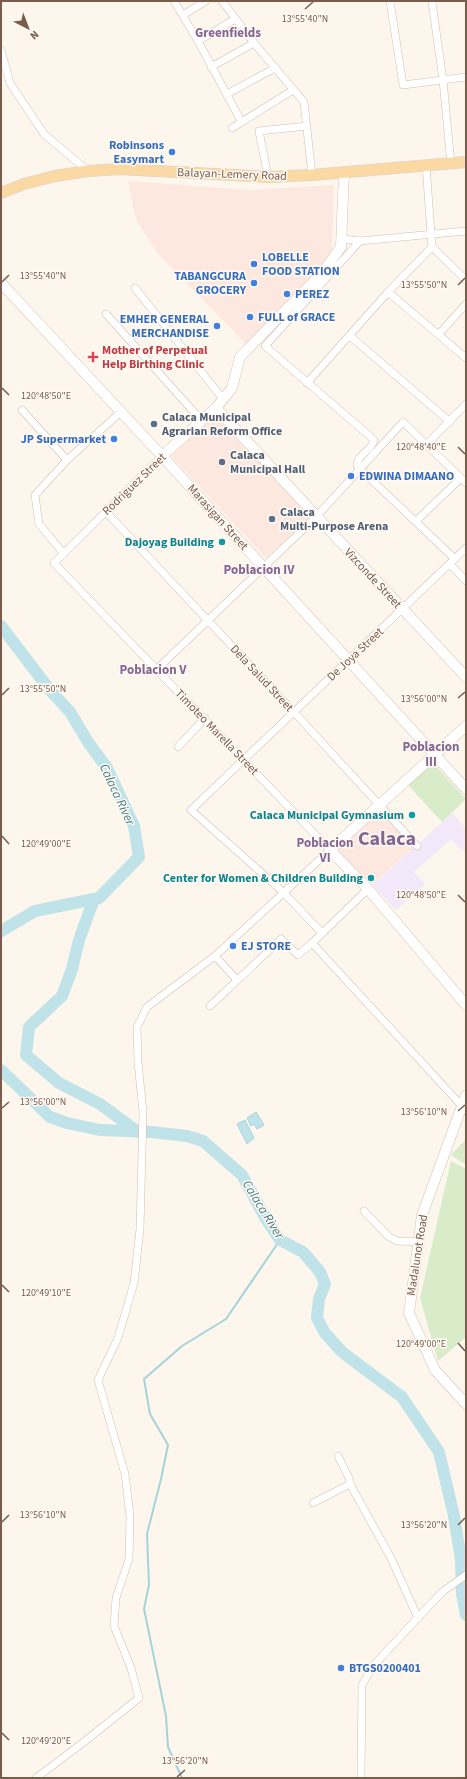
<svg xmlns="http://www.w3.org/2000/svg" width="467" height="1779" font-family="'Source Sans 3',sans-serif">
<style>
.commercial{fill:#fde8e0}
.education{fill:#f3e8fa}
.green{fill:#d8ecc9}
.water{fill:#bfe3e8;stroke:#a5d3da}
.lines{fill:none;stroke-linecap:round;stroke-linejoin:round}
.stream{stroke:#a5d3da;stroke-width:2}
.river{stroke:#bfe3e8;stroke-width:12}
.street-casing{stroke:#d1beb0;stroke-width:8}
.secondary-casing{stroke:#d6c0b0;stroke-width:11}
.primary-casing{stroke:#dad1cd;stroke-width:12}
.street{stroke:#fff;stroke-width:7}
.secondary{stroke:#fff;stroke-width:10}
.primary{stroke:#fbd9a5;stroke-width:11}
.ticks{fill:none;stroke:#7a5c4d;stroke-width:1.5}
.shop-dot{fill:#3f7fe0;stroke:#fffaf3;stroke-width:1.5}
.health-dot{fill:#e0444e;stroke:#fffaf3;stroke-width:1.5}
.service-dot{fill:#5c6f8a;stroke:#fffaf3;stroke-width:1.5}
.culture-dot{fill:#0f9aa8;stroke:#fffaf3;stroke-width:1.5}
.labels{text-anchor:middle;stroke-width:3;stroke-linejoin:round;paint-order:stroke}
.shop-label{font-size:12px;font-weight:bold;fill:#366cbe;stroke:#fffaf3;text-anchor:start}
.street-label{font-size:12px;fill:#7a5c4d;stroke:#fffaf3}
.health-label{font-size:12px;font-weight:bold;fill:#be3a42;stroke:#fffaf3;text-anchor:start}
.service-label{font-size:12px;font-weight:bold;fill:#4e5e75;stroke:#fffaf3;text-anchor:start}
.culture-label{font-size:12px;font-weight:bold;fill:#0d838f;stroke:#fffaf3;text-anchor:end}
.neighbourhood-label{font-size:13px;font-weight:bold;fill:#846695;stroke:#fffaf3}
.water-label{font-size:13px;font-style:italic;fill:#437c86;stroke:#fffaf3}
.town-label{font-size:20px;font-weight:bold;fill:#846695;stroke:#fffaf3}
.ticks-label{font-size:10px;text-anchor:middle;fill:#7a5c4d;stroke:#fffaf3;stroke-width:3;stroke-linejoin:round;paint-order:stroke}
</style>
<rect width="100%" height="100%" fill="#fdf6ec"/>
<g class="commercial">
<path d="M128 181 248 190 334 185 332 254 248 346 159 255 136 220Z"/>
<path d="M216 414 311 517 266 558 171 456Z"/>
<path d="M379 810 413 848 370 887 336 849Z"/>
</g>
<path class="education" d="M452 813 466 828V854L451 839 414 872 425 884 396 910 373 885Z"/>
<g class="green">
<path d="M430 764H434L466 799 442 822 408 785Z"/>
<path d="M466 1139V1165L451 1155Z"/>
<path d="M451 1161 466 1169V1337L438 1361 420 1298Z"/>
</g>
<g class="water">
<path d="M256 1112 264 1125 257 1129 254 1124 251 1126 247 1118Z"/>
<path d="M245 1120 254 1138 247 1144 237 1124Z"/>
</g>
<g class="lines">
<path class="stream" d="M182 1778 168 1747 166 1716 144 1609 149 1585 147 1534 161 1479 168 1445 150 1414 144 1379 182 1346 226 1319 280 1240"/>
<g class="river">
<path d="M1 626 49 689 70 712 88 742 107 768 134 826 139 857 99 898 35 911 1 931"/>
<path d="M94 899 79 940 72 969 62 996 29 1027 26 1055 59 1083 100 1104 138 1132"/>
<path d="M1 1070 50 1117 67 1123 100 1130 151 1132 187 1136 203 1141 242 1175 266 1219 280 1240 303 1252 320 1272 325 1284 319 1299 317 1318 325 1333 342 1352 402 1397 439 1452 454 1516 461 1559 462 1594 466 1615"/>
</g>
<g class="street-casing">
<g id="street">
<path d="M174 1 198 41 241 121"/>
<path d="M222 1 254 43 304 102 312 175"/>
<path d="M390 1 403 85 466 77"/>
<path d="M432 2 443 80 451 164"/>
<path d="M183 15 206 1"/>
<path d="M198 41 235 19"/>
<path d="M1 50 10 83 44 134 88 171"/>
<path d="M211 67 254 43"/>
<path d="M227 94 275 68"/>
<path d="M232 128 293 90"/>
<path d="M268 177 259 131 307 126"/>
<path d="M342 239 360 241 466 231"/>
<path d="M360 241 265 346 372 438 374 440C372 451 356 455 357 466L455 559"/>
<path d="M432 247 466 280"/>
<path d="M135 288 223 399"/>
<path d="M388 292 466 358"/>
<path d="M106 314 202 421"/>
<path d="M439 334 466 304"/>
<path d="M350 336 450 422"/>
<path d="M307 383 388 292 432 247 426 165"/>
<path d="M22 410 67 460 121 412"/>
<path d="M426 445 466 404"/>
<path d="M106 512 293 711 417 846"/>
<path d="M416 521 461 478"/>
<path d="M64 554 39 524 35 495 67 460"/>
<path d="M450 564 466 581"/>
<path d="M157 669 316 517 403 422 466 483"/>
<path d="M178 747 205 718"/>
<path d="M322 933 283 892 191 810 466 548"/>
<path d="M312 943 368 889"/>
<path d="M215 956 237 980"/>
<path d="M210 1006 281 939 298 955 312 943 462 1106"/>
<path d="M364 1211 388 1236 397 1241 419 1242"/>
<path d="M338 1456 350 1480V1484L391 1558 418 1618"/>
<path d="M313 1503 350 1484"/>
<path d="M36 1778 80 1745 139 1698 131 1668 114 1626 116 1598 129 1559 130 1516 125 1474 98 1380 118 1338 134 1283 140 1229 143 1112 138 1062 137 1027 147 1007 215 956 330 850 54 563 162 456"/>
<path d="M361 1778 362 1685 373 1666 442 1592 466 1575"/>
</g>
</g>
<g class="secondary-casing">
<g id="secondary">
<path d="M1 283 162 456 466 789"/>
<path d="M216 408 466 677"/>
<path d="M162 456 216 408 232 388 240 357 322 273 341 247 344 172"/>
<path d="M466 726 330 850 368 889 466 1005"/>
<path d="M466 1095 422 1215 409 1313 435 1370 466 1404"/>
</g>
</g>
<g class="primary-casing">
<path id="primary" d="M1 193 24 184 55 176 88 171 120 169 268 177 312 175 466 162"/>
</g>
<use href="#street" class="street"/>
<use href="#secondary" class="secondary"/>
<use href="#primary" class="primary"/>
</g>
<path class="ticks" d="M305 9 313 2M2 282 9 275M458 285 465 278M2 388 9 395M458 447 465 454M2 695 9 688M458 698 465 692M2 836 9 844M458 895 465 902M2 1108 9 1102M458 1111 465 1105M2 1285 9 1292M458 1343 465 1351M2 1522 9 1515M458 1525 465 1518M2 1733 9 1740M177 1777 185 1770"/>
<g class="shop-dot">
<circle cx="172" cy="152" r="4"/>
<circle cx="254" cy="264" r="4"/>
<circle cx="254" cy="283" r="4"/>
<circle cx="287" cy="294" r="4"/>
<circle cx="250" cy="317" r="4"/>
<circle cx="217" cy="326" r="4"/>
<circle cx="114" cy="439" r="4"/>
<circle cx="351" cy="476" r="4"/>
<circle cx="233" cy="946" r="4"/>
<circle cx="341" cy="1668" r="4"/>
</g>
<path class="health-dot" d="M91 351h4v4h4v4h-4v4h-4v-4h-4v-4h4z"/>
<g class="service-dot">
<circle cx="154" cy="424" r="4"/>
<circle cx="222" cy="462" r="4"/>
<circle cx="272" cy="519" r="4"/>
</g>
<g class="culture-dot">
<circle cx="222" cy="542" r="4"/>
<circle cx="412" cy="815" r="4"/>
<circle cx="371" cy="878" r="4"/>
</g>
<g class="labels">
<g class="shop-label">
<text x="164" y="149" text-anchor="end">Robinsons<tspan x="164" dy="14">Easymart</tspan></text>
<text x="262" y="261">LOBELLE<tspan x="262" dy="14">FOOD STATION</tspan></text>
<text x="246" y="280" text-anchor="end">TABANGCURA<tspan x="246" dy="14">GROCERY</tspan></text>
<text x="295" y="298">PEREZ</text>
<text x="258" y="321">FULL of GRACE</text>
<text x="209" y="323" text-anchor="end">EMHER GENERAL<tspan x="209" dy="14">MERCHANDISE</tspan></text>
<text x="106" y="443" text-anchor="end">JP Supermarket</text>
<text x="359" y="480">EDWINA DIMAANO</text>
<text x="241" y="950">EJ STORE</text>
<text x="349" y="1672">BTGS0200401</text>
</g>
<g class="street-label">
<text transform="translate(232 174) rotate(2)" y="4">Balayan-Lemery Road</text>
<text transform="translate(134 484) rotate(-44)" y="4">Rodriguez Street</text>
<text transform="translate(218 517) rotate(48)" y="4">Marasigan Street</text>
<text transform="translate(373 578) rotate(47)" y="4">Vizconde Street</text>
<text transform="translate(355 654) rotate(-43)" y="4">De Joya Street</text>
<text transform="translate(262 678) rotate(47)" y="4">Dela Salud Street</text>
<text transform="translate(217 732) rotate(46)" y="4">Timoteo Marella Street</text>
<text transform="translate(417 1255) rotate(-81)" y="4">Madalunot Road</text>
</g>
<g class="health-label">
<text x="102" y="354">Mother of Perpetual<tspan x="102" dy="14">Help Birthing Clinic</tspan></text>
</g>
<g class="service-label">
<text x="162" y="421">Calaca Municipal<tspan x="162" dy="14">Agrarian Reform Office</tspan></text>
<text x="230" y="459">Calaca<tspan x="230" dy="14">Municipal Hall</tspan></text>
<text x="280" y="516">Calaca<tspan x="280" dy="14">Multi-Purpose Arena</tspan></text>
</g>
<g class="culture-label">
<text x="214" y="546">Dajoyag Building</text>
<text x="404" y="819">Calaca Municipal Gymnasium</text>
<text x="363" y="882">Center for Women &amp; Children Building</text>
</g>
<g class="neighbourhood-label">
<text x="228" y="37">Greenfields</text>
<text x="259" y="574">Poblacion IV</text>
<text x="153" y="674">Poblacion V</text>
<text x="431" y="751">Poblacion<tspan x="431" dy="15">III</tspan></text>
<text x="325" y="847">Poblacion<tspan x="325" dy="15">VI</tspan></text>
</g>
<g class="water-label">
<text transform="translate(118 794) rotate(65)" y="5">Calaca River</text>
<text transform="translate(264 1209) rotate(58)" y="5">Calaca River</text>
</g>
<g class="town-label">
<text x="387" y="845">Calaca</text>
</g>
</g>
<g class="ticks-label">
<text x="305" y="22">13°55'40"N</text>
<text x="43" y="279">13°55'40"N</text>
<text x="424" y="288">13°55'50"N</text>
<text x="46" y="399">120°48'50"E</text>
<text x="421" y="450">120°48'40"E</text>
<text x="43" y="692">13°55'50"N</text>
<text x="424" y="702">13°56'00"N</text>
<text x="46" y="847">120°49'00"E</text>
<text x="421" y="898">120°48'50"E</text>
<text x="43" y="1105">13°56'00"N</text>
<text x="424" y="1115">13°56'10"N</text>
<text x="46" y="1296">120°49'10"E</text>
<text x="421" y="1347">120°49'00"E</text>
<text x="43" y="1518">13°56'10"N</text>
<text x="424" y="1528">13°56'20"N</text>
<text x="46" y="1744">120°49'20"E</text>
<text x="185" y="1764">13°56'20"N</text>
</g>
<rect width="467" height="1779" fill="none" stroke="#7a5c4d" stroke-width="4"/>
<g transform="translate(28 28) rotate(138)" stroke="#fffaf3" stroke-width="3" paint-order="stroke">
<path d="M0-3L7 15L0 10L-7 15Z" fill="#7a5c4d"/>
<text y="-6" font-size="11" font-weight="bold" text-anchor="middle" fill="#7a5c4d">N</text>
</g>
</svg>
